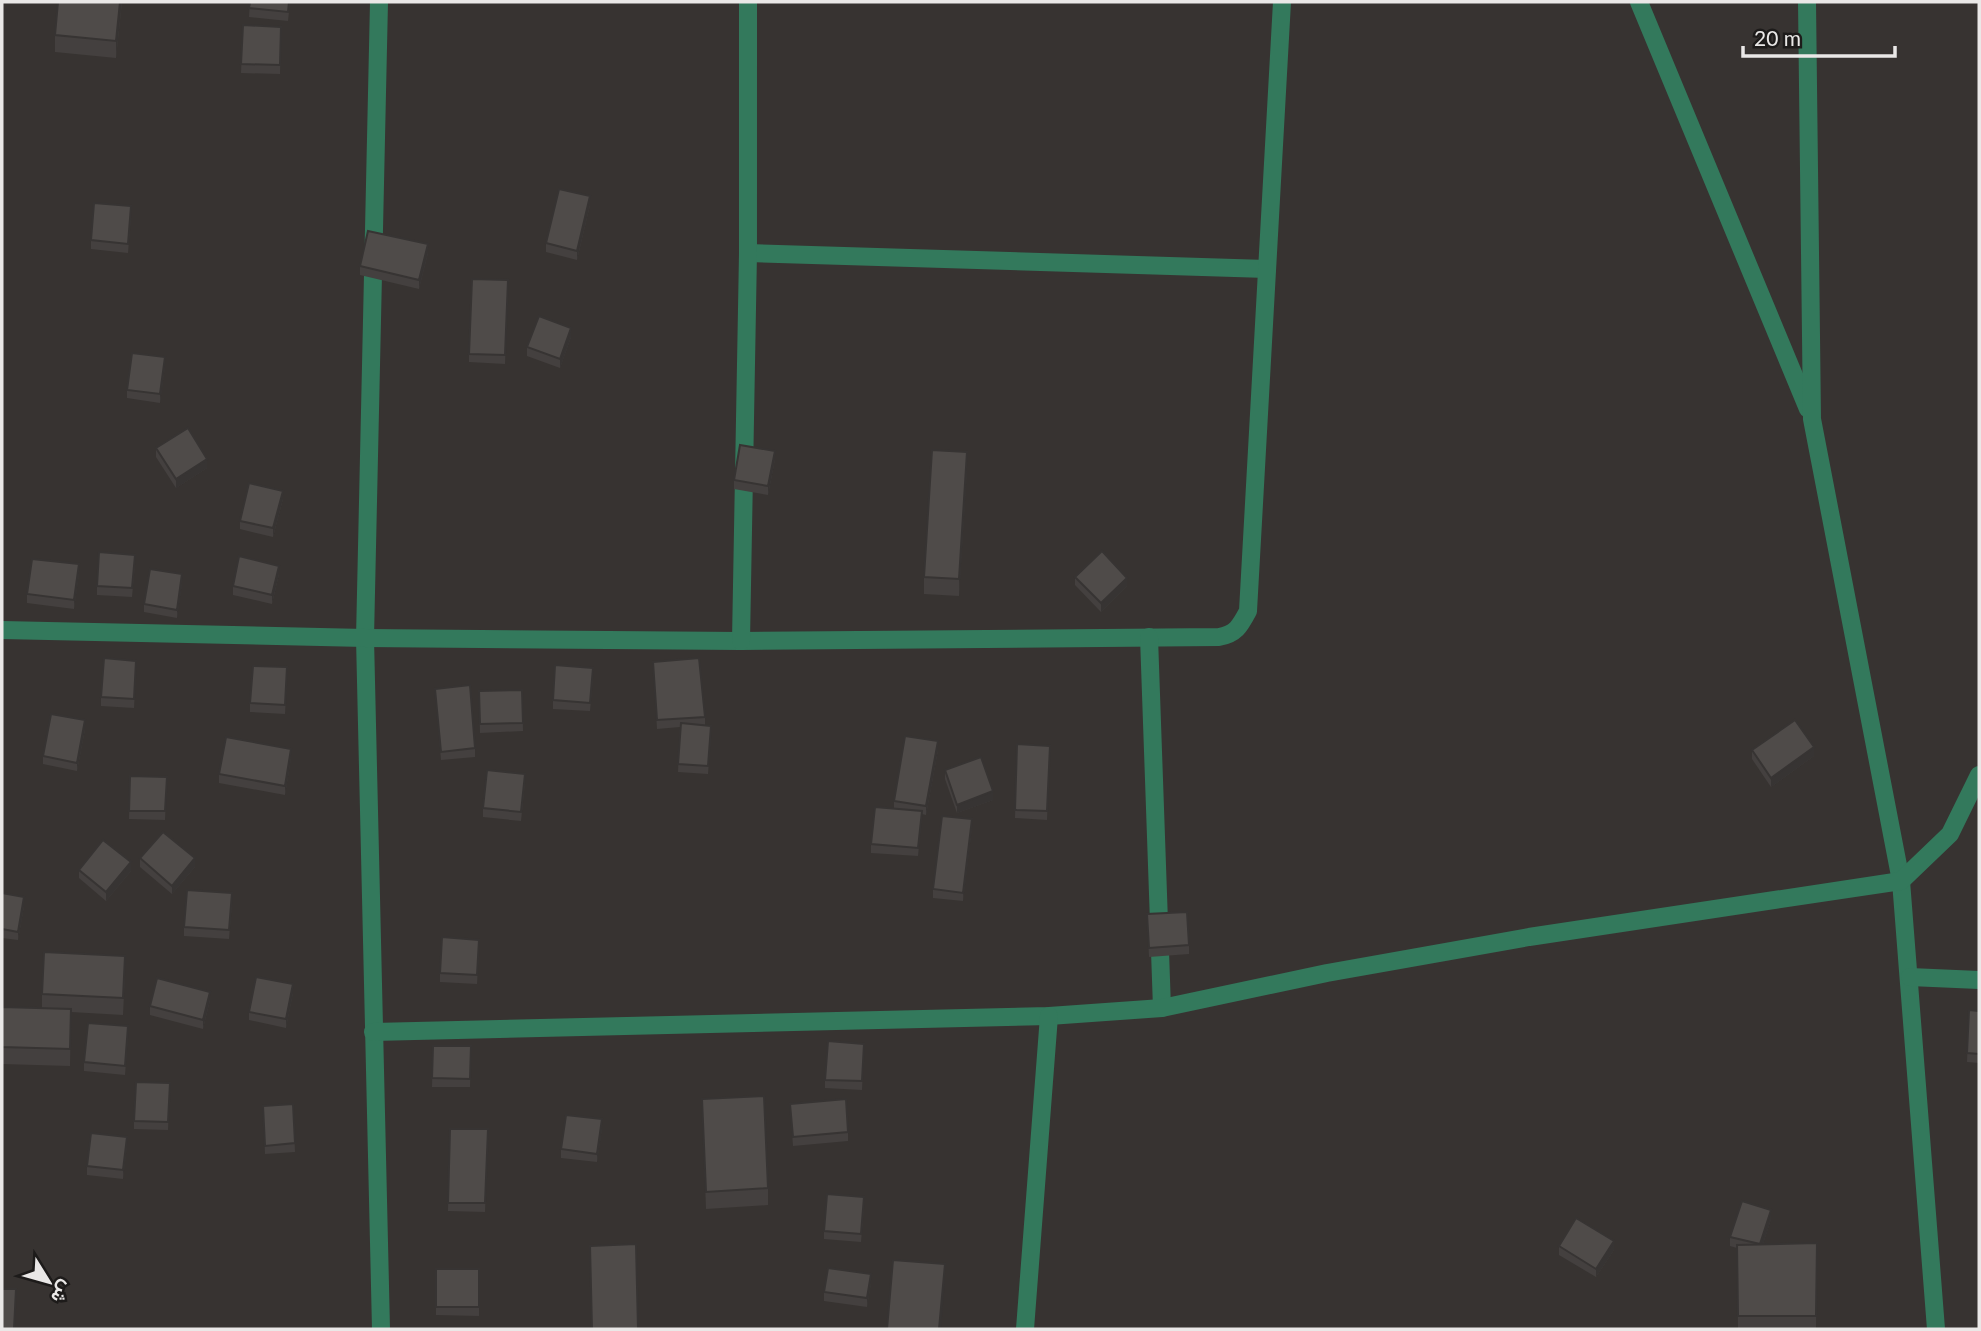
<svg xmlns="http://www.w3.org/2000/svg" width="1981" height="1331" font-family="Lato,Vazirmatn,sans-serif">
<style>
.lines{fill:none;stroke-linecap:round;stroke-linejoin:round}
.minor{stroke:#33795c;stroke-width:18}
.wall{fill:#44403f}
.shaded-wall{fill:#373433}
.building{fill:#4f4b49;stroke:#373433;stroke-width:2}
</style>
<rect width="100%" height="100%" fill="#373331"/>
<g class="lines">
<g class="minor">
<path d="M379 2 365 638 381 1329"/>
<path d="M1639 2 1808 409"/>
<path d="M1807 2 1812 419 1901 881 1936 1329"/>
<path d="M748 253 1267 269"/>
<path d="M2 630 365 638 741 641 1219 637C1236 634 1240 626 1248 611L1282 2"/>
<path d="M1149 637 1162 1008"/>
<path d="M741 641 748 253V2"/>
<path d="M1910 977 1979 980"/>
<path d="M373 1032 1049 1016 1162 1008 1327 973 1529 937 1901 881 1950 834 1979 775"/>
<path d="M1025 1329 1049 1016"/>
</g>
</g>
<g class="wall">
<path d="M122 2 116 58 55 52V35Z"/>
<path d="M250 2H290L288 21 249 17Z"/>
<path d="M243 25 281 27 280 74 241 73Z"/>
<path d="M590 205 577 260 546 252V243Z"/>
<path d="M131 215 128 253 91 249V240Z"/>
<path d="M428 253 419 289 360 275V266Z"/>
<path d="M508 280 505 364 469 362V354Z"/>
<path d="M571 337 560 368 527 356V347Z"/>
<path d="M165 366 160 403 127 398V390Z"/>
<path d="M156 448 207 468 176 488 156 457Z"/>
<path d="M775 459 768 495 734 489V480Z"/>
<path d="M967 469 959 596 924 594V577Z"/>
<path d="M283 499 273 537 240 529V521Z"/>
<path d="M135 564 132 597 97 595V586Z"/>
<path d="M79 573 74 609 27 603V594Z"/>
<path d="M279 574 272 604 233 595V586Z"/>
<path d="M1075 577 1127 586 1101 612 1075 585Z"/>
<path d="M182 583 177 618 144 612V604Z"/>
<path d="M653 662 705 717V725L711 735 708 774 678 772 680 727 657 729Z"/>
<path d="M136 670 134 708 101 706V697Z"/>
<path d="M287 676 285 714 250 712V703Z"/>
<path d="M593 676 590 711 553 709V700Z"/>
<path d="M435 689 475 748V757L441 760Z"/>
<path d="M522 690 523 731 480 733 479 691Z"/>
<path d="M85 729 77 771 43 764V756Z"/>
<path d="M1017 744 1050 746 1047 820 1015 818Z"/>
<path d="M938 750 926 815 922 814 918 856 871 853V844L894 809V801Z"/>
<path d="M1752 750 1814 756 1771 787 1752 759Z"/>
<path d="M291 758 285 795 219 783V774Z"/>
<path d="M945 770 993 800 957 813 945 779Z"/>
<path d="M130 776 167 777 165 820 129 819Z"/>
<path d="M525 782 521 821 483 817V808Z"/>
<path d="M972 828 963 901 933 898V889Z"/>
<path d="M140 858 195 867 172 894 140 867Z"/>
<path d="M79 870 131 871 106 901 79 878Z"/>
<path d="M2 893 24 906 18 940 2 938Z"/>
<path d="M232 902 229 939 184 936V927Z"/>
<path d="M1147 914 1189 945V954L1149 957Z"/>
<path d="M479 949 477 984 440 982V973Z"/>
<path d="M125 973 123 1015 71 1012 70 1066 2 1064V1007L42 1008V994Z"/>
<path d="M293 993 286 1028 249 1020V1012Z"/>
<path d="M210 1000 203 1029 150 1015V1006Z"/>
<path d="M1969 1010 1979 1011V1063L1967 1062Z"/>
<path d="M128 1035 125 1075 84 1071V1062Z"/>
<path d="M864 1044 862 1090 825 1088V1080Z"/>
<path d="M433 1046H471L470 1087H432Z"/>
<path d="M170 1083 168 1130 134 1129V1121Z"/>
<path d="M702 1099 768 1188V1205L706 1209Z"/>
<path d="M293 1104 295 1152 265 1154 263 1106Z"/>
<path d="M790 1104 848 1132V1141L793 1146Z"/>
<path d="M602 1128 597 1162 561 1158V1149Z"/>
<path d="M450 1129H488L485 1212 448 1211Z"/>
<path d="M127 1146 123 1179 87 1175V1166Z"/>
<path d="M864 1206 861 1242 824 1239V1231Z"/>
<path d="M1771 1219 1763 1244 1817 1243 1816 1329H1738L1737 1248 1730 1246V1237Z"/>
<path d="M1559 1246 1614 1250 1596 1277 1559 1255Z"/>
<path d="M436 1269H479V1316L436 1315Z"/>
<path d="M871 1283 867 1307 824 1301V1292Z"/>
</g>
<g class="shaded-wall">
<path d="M120 2H122L116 58V41Z"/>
<path d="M590 196V205L577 260V251Z"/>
<path d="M428 244V253L419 289V280Z"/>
<path d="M571 328V337L560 368V359Z"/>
<path d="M165 357V366L160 403V394Z"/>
<path d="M775 451V459L768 495V486Z"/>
<path d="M967 452V469L959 596V579Z"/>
<path d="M207 459V468L176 488V479Z"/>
<path d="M283 491V499L273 537V528Z"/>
<path d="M79 564V573L74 609V600Z"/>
<path d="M279 566V574L272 604V595Z"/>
<path d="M182 574V583L177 618V610Z"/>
<path d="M1127 578V586L1101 612V603Z"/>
<path d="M85 720V729L77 771V763Z"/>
<path d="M938 741V750L926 815V806Z"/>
<path d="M1814 747V756L1771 787V778Z"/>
<path d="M291 749V758L285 795V786Z"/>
<path d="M993 791V800L957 813V805Z"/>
<path d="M972 819V828L963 901V893Z"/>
<path d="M195 858V867L172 894V886Z"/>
<path d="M131 862V871L106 901V892Z"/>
<path d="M24 897V906L18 940V932Z"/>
<path d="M293 984V993L286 1028V1019Z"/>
<path d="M210 992V1000L203 1029V1020Z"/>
<path d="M602 1119V1128L597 1162V1154Z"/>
<path d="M127 1137V1146L123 1179V1170Z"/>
<path d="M1771 1210V1219L1760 1254V1245Z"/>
<path d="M1614 1241V1250L1596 1277V1269Z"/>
<path d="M945 1264V1281L941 1329H939Z"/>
<path d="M871 1274V1283L867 1307V1298Z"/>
</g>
<g class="building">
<path d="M58 2H120L116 41 55 35Z"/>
<path d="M250 2H289L288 12 249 8Z"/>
<path d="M243 25 281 27 280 65 241 64Z"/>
<path d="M559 189 590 196 577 251 546 243Z"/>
<path d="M94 203 131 206 128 244 91 240Z"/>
<path d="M368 231 428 244 419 280 360 266Z"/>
<path d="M472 279 508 280 505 355 469 354Z"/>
<path d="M539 316 571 328 560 359 527 347Z"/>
<path d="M132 353 165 357 160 394 127 390Z"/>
<path d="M188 428 207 459 176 479 156 448Z"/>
<path d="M740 445 775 451 768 486 734 480Z"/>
<path d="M932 450 967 452 959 579 924 577Z"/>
<path d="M249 483 283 491 273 528 240 521Z"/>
<path d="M1102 551 1127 578 1101 603 1075 577Z"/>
<path d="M99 552 135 555 132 588 97 586Z"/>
<path d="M239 556 279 566 272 595 233 586Z"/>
<path d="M32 559 79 564 74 600 27 594Z"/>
<path d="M150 569 182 574 177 610 144 604Z"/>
<path d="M104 658 136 661 134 699 101 697Z"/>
<path d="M699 658 705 717 657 720 653 662Z"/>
<path d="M555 665 593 668 590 703 553 700Z"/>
<path d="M253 666 287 667 285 705 250 703Z"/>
<path d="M470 685 475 748 441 752 435 689Z"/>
<path d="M522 690 523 723 480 724 479 691Z"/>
<path d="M51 714 85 720 77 763 43 756Z"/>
<path d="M1795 720 1814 747 1771 778 1752 750Z"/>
<path d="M681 723 711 726 708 766 678 764Z"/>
<path d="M905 736 938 741 926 806 894 801Z"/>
<path d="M226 737 291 749 285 786 219 774Z"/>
<path d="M1017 744 1050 746 1047 811 1015 810Z"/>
<path d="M981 757 993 791 957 805 945 770Z"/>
<path d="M487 770 525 774 521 812 483 808Z"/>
<path d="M130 776 167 777 165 811H129Z"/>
<path d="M875 807 922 811 918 848 871 844Z"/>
<path d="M942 816 972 819 963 893 933 889Z"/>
<path d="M163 832 195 858 172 886 140 858Z"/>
<path d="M103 840 131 862 106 892 79 870Z"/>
<path d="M187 890 232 893 229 930 184 927Z"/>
<path d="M2 893 24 897 18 932 2 929Z"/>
<path d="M1187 912 1189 945 1149 948 1147 914Z"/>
<path d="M442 937 479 940 477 975 440 973Z"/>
<path d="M44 952 125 956 123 998 42 994Z"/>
<path d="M256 977 293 984 286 1019 249 1012Z"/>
<path d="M157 978 210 992 203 1020 150 1006Z"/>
<path d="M2 1007 71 1009 70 1049 2 1047Z"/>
<path d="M1969 1010 1979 1011V1054L1967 1053Z"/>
<path d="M88 1023 128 1026 125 1066 84 1062Z"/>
<path d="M828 1041 864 1044 862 1081 825 1080Z"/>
<path d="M433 1046H471L470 1079 432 1078Z"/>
<path d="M136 1082 170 1083 168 1122 134 1121Z"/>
<path d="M764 1096 768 1188 706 1192 702 1099Z"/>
<path d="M846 1099 848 1132 793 1137 790 1104Z"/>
<path d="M293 1104 295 1143 265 1146 263 1106Z"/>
<path d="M566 1115 602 1119 597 1154 561 1149Z"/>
<path d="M450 1129H488L485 1203H448Z"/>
<path d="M91 1133 127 1137 123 1170 87 1166Z"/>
<path d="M827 1194 864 1197 861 1234 824 1231Z"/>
<path d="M1742 1201 1771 1210 1760 1244 1730 1237Z"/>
<path d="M1576 1218 1614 1241 1596 1269 1559 1246Z"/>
<path d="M1817 1243 1816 1316H1738L1737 1245Z"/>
<path d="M636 1244 638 1329H592L590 1246Z"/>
<path d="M893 1260 945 1264 939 1329H887Z"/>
<path d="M828 1268 871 1274 867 1298 824 1292Z"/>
<rect x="436" y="1269" width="43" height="38"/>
<path d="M2 1289H16L14 1329H2Z"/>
</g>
<rect width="1981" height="1331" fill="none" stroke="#eae8e7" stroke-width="7"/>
<g transform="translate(49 1282) rotate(127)" stroke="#1d1b1a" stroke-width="5" paint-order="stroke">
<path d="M0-5L12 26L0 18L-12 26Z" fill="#eae8e7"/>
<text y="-10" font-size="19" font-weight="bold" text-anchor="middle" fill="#eae8e7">ش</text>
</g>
<path d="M1743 46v10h152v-10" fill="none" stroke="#eae8e7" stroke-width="3.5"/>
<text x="1754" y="46" font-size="21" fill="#eae8e7" stroke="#1d1b1a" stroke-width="5" paint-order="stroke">20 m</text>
</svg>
